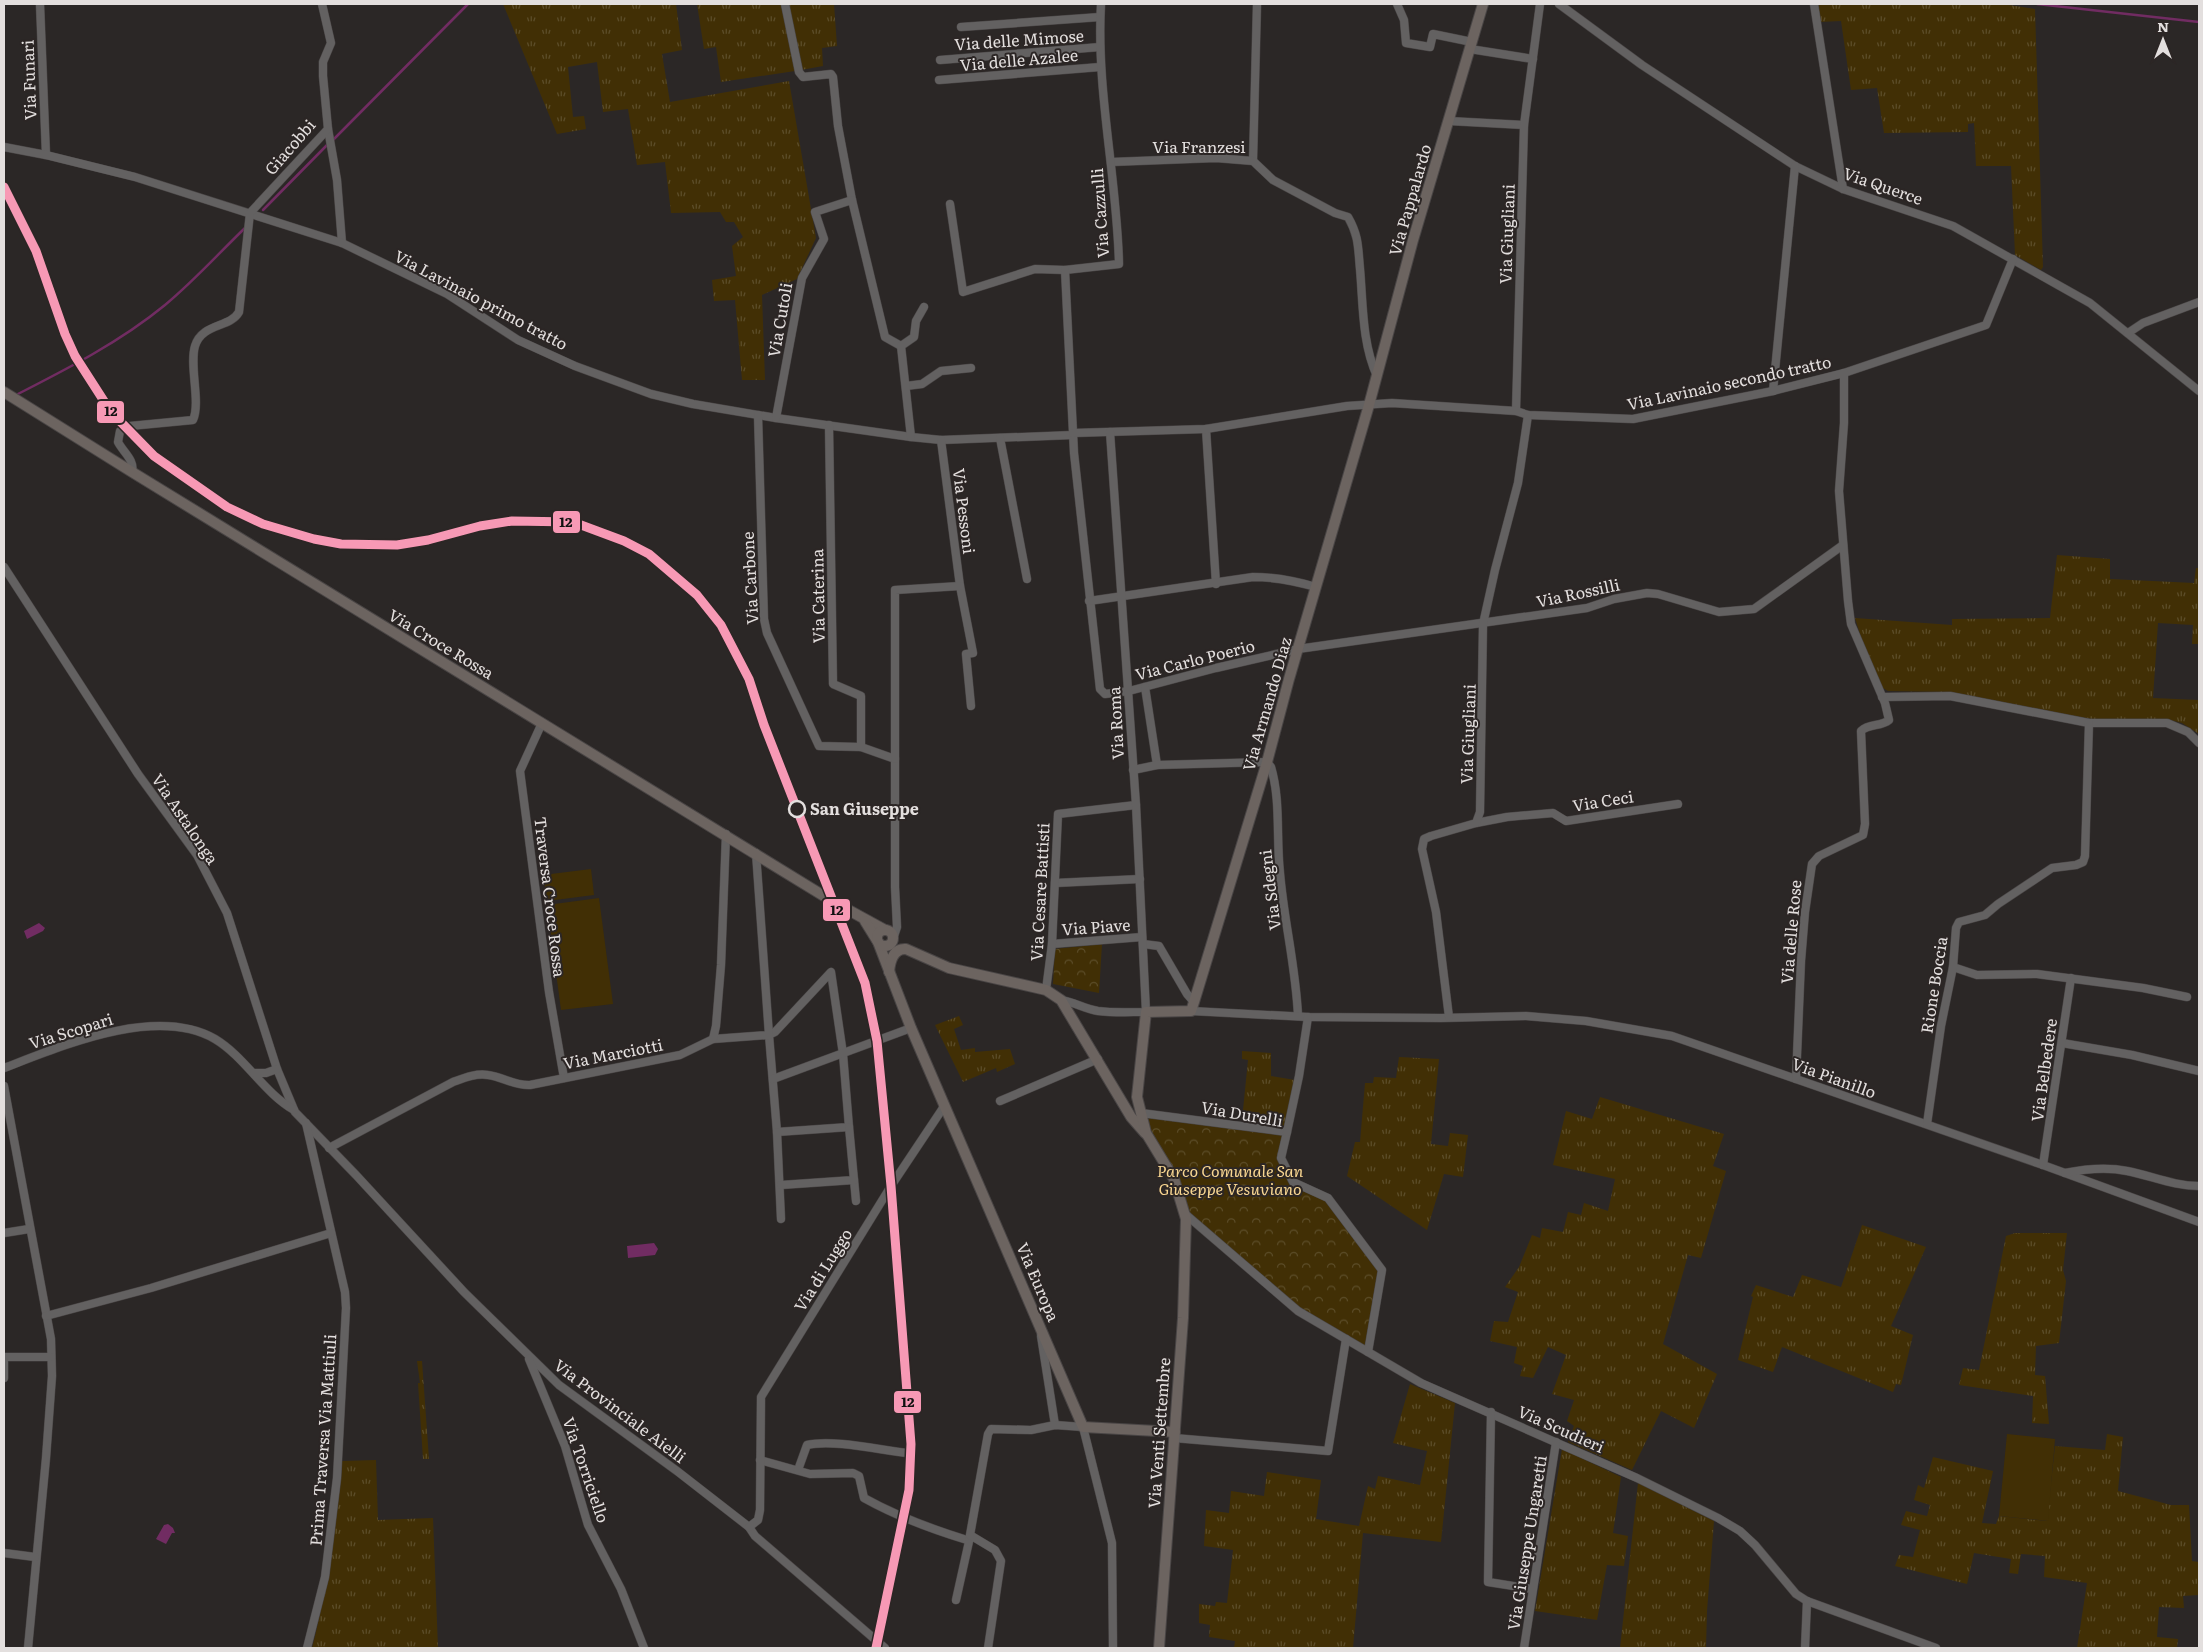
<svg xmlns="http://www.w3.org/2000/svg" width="2203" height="1652" font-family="Literata,serif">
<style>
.grass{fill:url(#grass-tufts)}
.forest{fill:url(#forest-crowns)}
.pitch{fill:#412f05}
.water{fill:#712c62}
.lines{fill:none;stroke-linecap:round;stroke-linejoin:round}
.stream{stroke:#712c62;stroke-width:2.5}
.minor-casing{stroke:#494545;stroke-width:9}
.major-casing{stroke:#494545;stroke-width:12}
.minor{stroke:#636161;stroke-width:8}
.major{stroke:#6c6460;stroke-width:10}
.rail-1-casing{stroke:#2c2625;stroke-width:12}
.rail-1{stroke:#f799b5;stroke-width:9}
.stop-dot{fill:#2c2625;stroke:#e3dfde;stroke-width:2.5}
.labels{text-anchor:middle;stroke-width:4;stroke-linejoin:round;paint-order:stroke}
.street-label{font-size:16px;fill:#e3dfde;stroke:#2c2625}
.stop-label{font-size:16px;font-weight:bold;fill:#e3dfde;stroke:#2c2625;text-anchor:start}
.park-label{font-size:16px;font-style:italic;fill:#f8d691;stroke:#2c2625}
.line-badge{stroke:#2c2625;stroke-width:2}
.pale-badge-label{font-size:14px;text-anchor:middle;font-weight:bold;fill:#111}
</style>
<defs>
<pattern id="grass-tufts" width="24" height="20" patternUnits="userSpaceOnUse" patternTransform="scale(1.25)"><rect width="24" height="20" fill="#412f05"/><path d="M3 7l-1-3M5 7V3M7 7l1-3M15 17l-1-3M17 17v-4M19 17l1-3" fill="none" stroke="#5c4d29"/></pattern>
<pattern id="forest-crowns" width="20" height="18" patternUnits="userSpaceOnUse" patternTransform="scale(1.25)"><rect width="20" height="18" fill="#412f05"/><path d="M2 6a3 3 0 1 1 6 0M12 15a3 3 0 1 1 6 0" fill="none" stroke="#5c4d29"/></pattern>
</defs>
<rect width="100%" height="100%" fill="#2b2726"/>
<g class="grass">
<path d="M503 4H676L682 50 662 54 670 102 789 81 816 238 797 279 762 295 765 380H742L735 300 714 301 712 280 736 276 732 246 743 237 734 222H726L720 212 671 213 665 162 637 165 628 109 603 112 597 62 568 67 573 117 584 116 586 129 557 134Z"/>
<path d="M697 4H781L795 71 721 82 716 47 704 49Z"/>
<path d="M787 4H834L837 46 822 48 823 66 801 70Z"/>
<path d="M1818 4H2002L2035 9 2043 267 2041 270 2015 255 2011 166H1976L1974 123 1968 124V132L1884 133 1877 88 1851 90 1841 21 1820 22Z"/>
<path d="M2057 555 2110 559V579L2194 583 2196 568H2199V644H2192L2193 625 2158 623 2153 698 2199 700V734L2182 723 2170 720H2096L1949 692 1888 691 1883 688 1864 647 1855 618 1952 625V619L2050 618Z"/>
<path d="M959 1016 963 1025 954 1029 961 1050 975 1048V1052L1010 1049 1015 1064 997 1072 996 1068 963 1082 935 1025Z"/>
<path d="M1242 1051 1271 1053V1076L1295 1080 1285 1126 1242 1120 1248 1060 1242 1059Z"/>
<path d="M1399 1057 1439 1059 1431 1144 1448 1146 1450 1133 1468 1135 1463 1177 1444 1174 1427 1230 1347 1176 1355 1142H1360L1365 1083H1373L1374 1077 1396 1078Z"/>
<path d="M1600 1097 1724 1134 1713 1166 1726 1171 1701 1258 1688 1255 1663 1344 1717 1374 1694 1428 1661 1411 1632 1470 1568 1442 1574 1426 1567 1421 1574 1400 1552 1394 1566 1355 1548 1347 1533 1378 1520 1376 1523 1366 1514 1363 1517 1347 1490 1341 1494 1321 1508 1322 1518 1292 1505 1287 1519 1267 1532 1235 1540 1238 1542 1228 1563 1232 1568 1212 1581 1215 1584 1203 1608 1211 1615 1179 1553 1165 1566 1111 1592 1119Z"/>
<path d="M1862 1225 1926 1247 1891 1326 1913 1335 1901 1385 1896 1384 1893 1392 1782 1347 1773 1372 1738 1360 1753 1297 1751 1296 1756 1285 1793 1297 1802 1275 1841 1287Z"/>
<path d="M2015 1233H2067L2063 1270 2066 1281 2059 1343 2036 1346 2035 1375 2045 1376 2049 1424 2032 1423 2033 1396 1959 1385 1963 1368 1979 1370 2006 1236Z"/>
<path d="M417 1361H422L429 1459H423L418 1383H420Z"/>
<path d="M1410 1384 1455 1403 1441 1542 1363 1533 1353 1648H1234L1235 1641 1209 1637 1210 1625 1199 1623V1604L1215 1606 1216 1602 1227 1603 1233 1550 1204 1546 1206 1510 1229 1513 1231 1491 1264 1496 1267 1472 1321 1480 1316 1519 1359 1526 1368 1486 1375 1489 1378 1476 1420 1485 1427 1451 1393 1443Z"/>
<path d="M2107 1434 2123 1437 2118 1491 2171 1505H2189L2192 1561 2199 1562V1595L2183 1596 2184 1608 2159 1607 2157 1637 2178 1639 2177 1648H2077L2087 1583 2044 1577 2045 1556 2021 1554 2018 1574 2009 1573 2011 1559 1974 1553 1967 1584 1895 1566 1899 1555 1913 1557 1920 1530 1901 1525 1906 1511 1927 1516 1930 1505 1914 1500 1918 1485 1924 1488 1933 1457 1993 1471 1982 1523 1996 1524 1999 1516 2047 1521 2055 1446 2105 1450Z"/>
<path d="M1562 1449 1621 1477 1613 1533 1628 1536 1624 1566 1607 1565 1597 1620 1535 1611Z"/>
<path d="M376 1460 378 1520 433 1518 438 1648H312C328 1587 335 1525 342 1461Z"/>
<path d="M1638 1483 1714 1521 1707 1611 1706 1648H1620Z"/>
</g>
<g class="forest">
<path d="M1102 944 1099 993 1053 984 1055 949Z"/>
<path d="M1145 1116 1283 1135 1277 1158 1290 1186 1327 1201 1379 1271 1366 1347 1299 1309 1187 1212 1150 1133Z"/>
</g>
<g class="pitch">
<path d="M591 869 594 895 547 901 543 875Z"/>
<path d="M599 898 613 1004 561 1010 547 905Z"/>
<path d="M2007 1434 2055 1439 2048 1521 1999 1516Z"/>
</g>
<g class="water">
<path d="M39 923 45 928 43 931 27 939 24 931Z"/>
<path d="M654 1243 658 1249 655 1255 628 1258 627 1246Z"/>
<path d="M168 1524 173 1528 175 1533H172L166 1544 156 1539 164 1525Z"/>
</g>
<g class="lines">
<g class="stream">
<path d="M2037 4 2199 22"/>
<path d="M333 140 468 4"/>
<path d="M263 210 329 143"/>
<path d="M14 396C67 369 120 342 165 305 194 281 219 253 246 227"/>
</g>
<g class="minor-casing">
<g id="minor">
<path d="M40 4 46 155"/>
<path d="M785 4 799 72 803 77 831 74 833 77 838 126 852 200"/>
<path d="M1397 4 1404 20 1406 43 1430 47 1433 34 1472 42"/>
<path d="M1559 4 1642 65 1795 166 1843 189 1953 226 2090 303 2199 391"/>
<path d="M1814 4 1843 189"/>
<path d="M961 27 1100 17"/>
<path d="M1470 49 1533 59"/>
<path d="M940 60 1100 47"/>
<path d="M939 80 1100 67"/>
<path d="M1449 121 1524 125"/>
<path d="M328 129 337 180 342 243"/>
<path d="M4 147 46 155 135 177 342 243 447 294 518 340 575 366 651 394 693 404 776 418 911 437 941 440 1073 435"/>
<path d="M1253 161 1257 4"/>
<path d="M1111 162 1216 158 1253 161 1273 180 1335 213 1348 217C1359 236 1358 248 1360 269 1363 303 1362 344 1377 376"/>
<path d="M950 204 963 292 1035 269 1065 270 1119 264C1117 177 1096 91 1101 4"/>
<path d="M1065 270 1074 453 1100 689 1105 694 1129 691 1216 668 1298 649 1587 608 1614 599 1647 593 1658 594 1719 612 1754 609 1843 545"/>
<path d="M2128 333 2143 323 2199 302"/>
<path d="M906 386 922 384 941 371 971 368"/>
<path d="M1773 391 1795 166"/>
<path d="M1516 411 1524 125 1540 4"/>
<path d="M758 415 764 619 767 633 819 746 861 747 895 759V887L897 927 893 939"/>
<path d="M776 418 802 278 824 239 815 212 852 200 885 337 901 346"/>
<path d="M829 425 833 684 861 696V747"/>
<path d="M1206 429 1216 584"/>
<path d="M1073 433 1206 429 1347 406 1392 403 1516 411 1528 415 1633 419 1773 391 1844 373 1986 325 2013 259"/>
<path d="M911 437 901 346 914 337 916 321 924 307"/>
<path d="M1000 438 1027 579"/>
<path d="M941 440 960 586 973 653 966 654 971 706"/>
<path d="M132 472C135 460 123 452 118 442L120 431 130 426 193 420C201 402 189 366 195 346 202 323 230 328 239 312L250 213 328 129 323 76V62L331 43 322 4"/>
<path d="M4 567 138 774 197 855 227 913 277 1069 295 1112 356 1175 464 1292 559 1385 677 1471 749 1527 755 1536 885 1648"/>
<path d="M1089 601 1253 577C1275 577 1295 581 1316 587"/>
<path d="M1145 687 1157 765"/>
<path d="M1882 697 1950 696 2089 723H2167L2188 732 2199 743"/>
<path d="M542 723 520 771 549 992 564 1078"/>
<path d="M895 759V590L960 586"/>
<path d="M1133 770 1157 765 1267 762 1271 767C1281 801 1276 837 1280 873 1284 921 1296 968 1298 1016"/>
<path d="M1476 823 1507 817 1553 813 1566 821 1678 804"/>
<path d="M1055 883 1140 879"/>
<path d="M1052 944 1142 937"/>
<path d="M1143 944 1159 946 1187 994 1194 1002"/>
<path d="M1953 967 1977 975 2037 974 2143 988 2187 997"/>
<path d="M831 972 843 1054 849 1127 777 1132 769 1035 775 1032Z"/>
<path d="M1046 990 1052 944 1058 814 1136 805"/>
<path d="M1061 1000C1074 1002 1085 1009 1098 1011 1114 1013 1130 1012 1146 1012L1136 805 1110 432"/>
<path d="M1191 1011 1308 1017 1441 1018 1526 1016 1586 1021 1672 1036 2043 1165 2199 1222"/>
<path d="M1449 1017 1436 912 1422 849 1424 839 1431 836 1476 823 1480 812 1483 624 1495 570 1518 483 1528 415"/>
<path d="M713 1039 769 1035 756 853"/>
<path d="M2062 1043 2132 1055 2199 1071"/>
<path d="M4 1068C62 1046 156 1005 215 1039 245 1057 264 1093 294 1110"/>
<path d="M254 1073H266L277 1069"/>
<path d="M773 1079 911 1028"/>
<path d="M1796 1079 1801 961 1805 912 1812 864 1819 856 1863 835 1865 824 1861 731C1869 723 1881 727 1889 720L1885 703 1851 624 1848 601 1839 491 1844 423V373"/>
<path d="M4 1086 51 1339 52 1376 46 1458 28 1648"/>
<path d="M1000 1101 1098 1059"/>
<path d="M1141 1113 1287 1132 1281 1158 1293 1182 1328 1198 1382 1270 1368 1352"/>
<path d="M306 1123 345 1292 346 1308 337 1478 325 1577 307 1648"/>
<path d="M1927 1124 1941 1026 1953 967 1956 928 1959 922 1985 915 1998 904 2052 868 2076 865 2083 862 2085 856 2089 723"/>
<path d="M777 1132 781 1219"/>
<path d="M1287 1132 1299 1076 1308 1017"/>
<path d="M329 1148 453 1082C464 1078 476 1073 488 1075 503 1077 515 1086 530 1085L680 1055 713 1039 716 1026 721 965 726 834"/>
<path d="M2043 1165 2071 978"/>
<path d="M2065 1173C2085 1169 2107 1167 2127 1171 2152 1176 2174 1186 2199 1186"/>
<path d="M854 1180 856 1201"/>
<path d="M781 1185 854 1180 849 1127"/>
<path d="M1184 1213 1298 1311 1421 1383 1637 1478 1718 1518 1740 1531 1755 1545 1796 1594 1807 1601 1936 1648"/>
<path d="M4 1233 29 1229"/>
<path d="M46 1316 151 1288 331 1233"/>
<path d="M1041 1336 1055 1425"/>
<path d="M4 1357H51"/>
<path d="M529 1359 565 1446 588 1525 621 1589 644 1648"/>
<path d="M4 1362V1378"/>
<path d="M1491 1412 1488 1582 1532 1589"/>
<path d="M1174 1438 1328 1451 1346 1339"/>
<path d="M760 1460 810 1474 853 1473 859 1476 864 1498C898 1517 931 1529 967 1540"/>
<path d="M798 1470 807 1445C833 1439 880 1450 907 1453"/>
<path d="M749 1527 758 1520 760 1510 761 1397 891 1186 945 1105"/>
<path d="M4 1553 35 1557"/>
<path d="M956 1600 970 1537"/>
<path d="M988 1648 1001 1561 995 1550 970 1535 988 1434 991 1429 1031 1430 1055 1425 1083 1427 1112 1543 1113 1648"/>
<path d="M1524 1648 1556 1442"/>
<path d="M1805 1648 1807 1601"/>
</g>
</g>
<g class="major-casing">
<g id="major">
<path d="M4 392 132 472 832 901 885 930"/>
<path d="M865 921 878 942 911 1028 1083 1427 1175 1432"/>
<circle cx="885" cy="938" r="8"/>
<path d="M889 972C890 961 893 948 906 949L949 968 1046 990 1061 1000 1131 1117 1145 1133"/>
<path d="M1159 1648 1183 1318 1186 1219 1174 1179 1146 1133 1137 1097 1146 1012 1191 1011 1194 1002 1267 762 1289 679 1369 405 1413 240 1483 4"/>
</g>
</g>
<use href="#minor" class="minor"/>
<use href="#major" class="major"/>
<g class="rail-1-casing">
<path id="rail-1" d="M4 187 36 251 65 334 75 356 111 412 154 456 227 507 263 524 314 539 341 544 397 545 428 540 480 526 512 521 573 522 624 541 649 554 697 595 721 625 749 679 764 725 865 983 877 1041 891 1186 911 1444 909 1490 876 1648"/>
</g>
<use href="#rail-1" class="rail-1"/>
</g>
<circle class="stop-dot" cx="797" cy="809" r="8"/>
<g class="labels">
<g class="street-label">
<text transform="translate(1019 40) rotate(-4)" y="6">Via delle Mimose</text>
<text transform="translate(1019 60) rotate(-5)" y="6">Via delle Azalee</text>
<text transform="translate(29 80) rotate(-92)" y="6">Via Funari</text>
<text transform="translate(290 147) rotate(-49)" y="6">Giacobbi</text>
<text x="1199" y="153">Via Franzesi</text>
<text transform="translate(1883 186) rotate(19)" y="6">Via Querce</text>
<text transform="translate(1410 200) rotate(-74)" y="6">Via Pappalardo</text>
<text transform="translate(1100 213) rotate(-94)" y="6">Via Cazzulli</text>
<text transform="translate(1507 234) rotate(-88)" y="6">Via Giugliani</text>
<text transform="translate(481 300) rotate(28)" y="6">Via Lavinaio primo tratto</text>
<text transform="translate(780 320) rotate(-80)" y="6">Via Cutoli</text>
<text transform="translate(1729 383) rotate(-12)" y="6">Via Lavinaio secondo tratto</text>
<text transform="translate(964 511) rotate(83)" y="6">Via Pessoni</text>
<text transform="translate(750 578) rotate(-93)" y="6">Via Carbone</text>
<text transform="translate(1578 593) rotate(-12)" y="6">Via Rossilli</text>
<text transform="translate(818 596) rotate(-91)" y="6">Via Caterina</text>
<text transform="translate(441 644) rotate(31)" y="6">Via Croce Rossa</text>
<text transform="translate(1195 660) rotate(-14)" y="6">Via Carlo Poerio</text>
<text transform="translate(1267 704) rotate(-74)" y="6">Via Armando Diaz</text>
<text transform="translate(1116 723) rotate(-93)" y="6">Via Roma</text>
<text transform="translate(1468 734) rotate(-88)" y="6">Via Giugliani</text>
<text transform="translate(1603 801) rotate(-9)" y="6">Via Ceci</text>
<text transform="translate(185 819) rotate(56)" y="6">Via Astalonga</text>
<text transform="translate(1270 890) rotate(-97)" y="6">Via Sdegni</text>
<text transform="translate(1040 892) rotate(-87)" y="6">Via Cesare Battisti</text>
<text transform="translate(550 897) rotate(83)" y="6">Traversa Croce Rossa</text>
<text transform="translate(1096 927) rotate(-4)" y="6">Via Piave</text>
<text transform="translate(1791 932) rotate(-85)" y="6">Via delle Rose</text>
<text transform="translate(1934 985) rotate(-81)" y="6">Rione Boccia</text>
<text transform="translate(71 1031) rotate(-17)" y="6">Via Scopari</text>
<text transform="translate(613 1054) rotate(-11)" y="6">Via Marciotti</text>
<text transform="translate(2044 1070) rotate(-82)" y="6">Via Belbedere</text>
<text transform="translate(1834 1078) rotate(20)" y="6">Via Pianillo</text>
<text transform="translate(1242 1114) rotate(10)" y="6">Via Durelli</text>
<text transform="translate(823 1270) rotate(-58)" y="6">Via di Luggo</text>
<text transform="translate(1038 1282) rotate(67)" y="6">Via Europa</text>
<text transform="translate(620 1411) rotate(37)" y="6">Via Provinciale Aielli</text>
<text transform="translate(1561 1429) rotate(24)" y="6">Via Scudieri</text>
<text transform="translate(1159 1433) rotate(-86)" y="6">Via Venti Settembre</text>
<text transform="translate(323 1440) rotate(-86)" y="6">Prima Traversa Via Mattiuli</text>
<text transform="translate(586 1470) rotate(71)" y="6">Via Torriciello</text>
<text transform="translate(1527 1543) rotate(-81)" y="6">Via Giuseppe Ungaretti</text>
</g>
<g class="stop-label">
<text x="810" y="815">San Giuseppe</text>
</g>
<g class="park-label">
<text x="1230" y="1177">Parco Comunale San<tspan x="1230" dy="18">Giuseppe Vesuviano</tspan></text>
</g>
</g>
<g class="line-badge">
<rect x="96" y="400" width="29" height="24" rx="5" fill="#f799b5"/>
<rect x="552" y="510" width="29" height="24" rx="5" fill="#f799b5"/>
<rect x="822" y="898" width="29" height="24" rx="5" fill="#f799b5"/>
<rect x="893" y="1390" width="29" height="24" rx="5" fill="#f799b5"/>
</g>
<g class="pale-badge-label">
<text x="111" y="416">12</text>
<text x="566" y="527">12</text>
<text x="837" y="915">12</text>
<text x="908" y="1407">12</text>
</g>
<rect width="2203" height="1652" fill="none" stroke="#e3dfde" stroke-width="10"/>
<g transform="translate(2163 40)" stroke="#2c2625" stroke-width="4" paint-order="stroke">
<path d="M0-4L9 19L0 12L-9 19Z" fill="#e3dfde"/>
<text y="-8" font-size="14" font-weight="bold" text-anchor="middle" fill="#e3dfde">N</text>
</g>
</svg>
